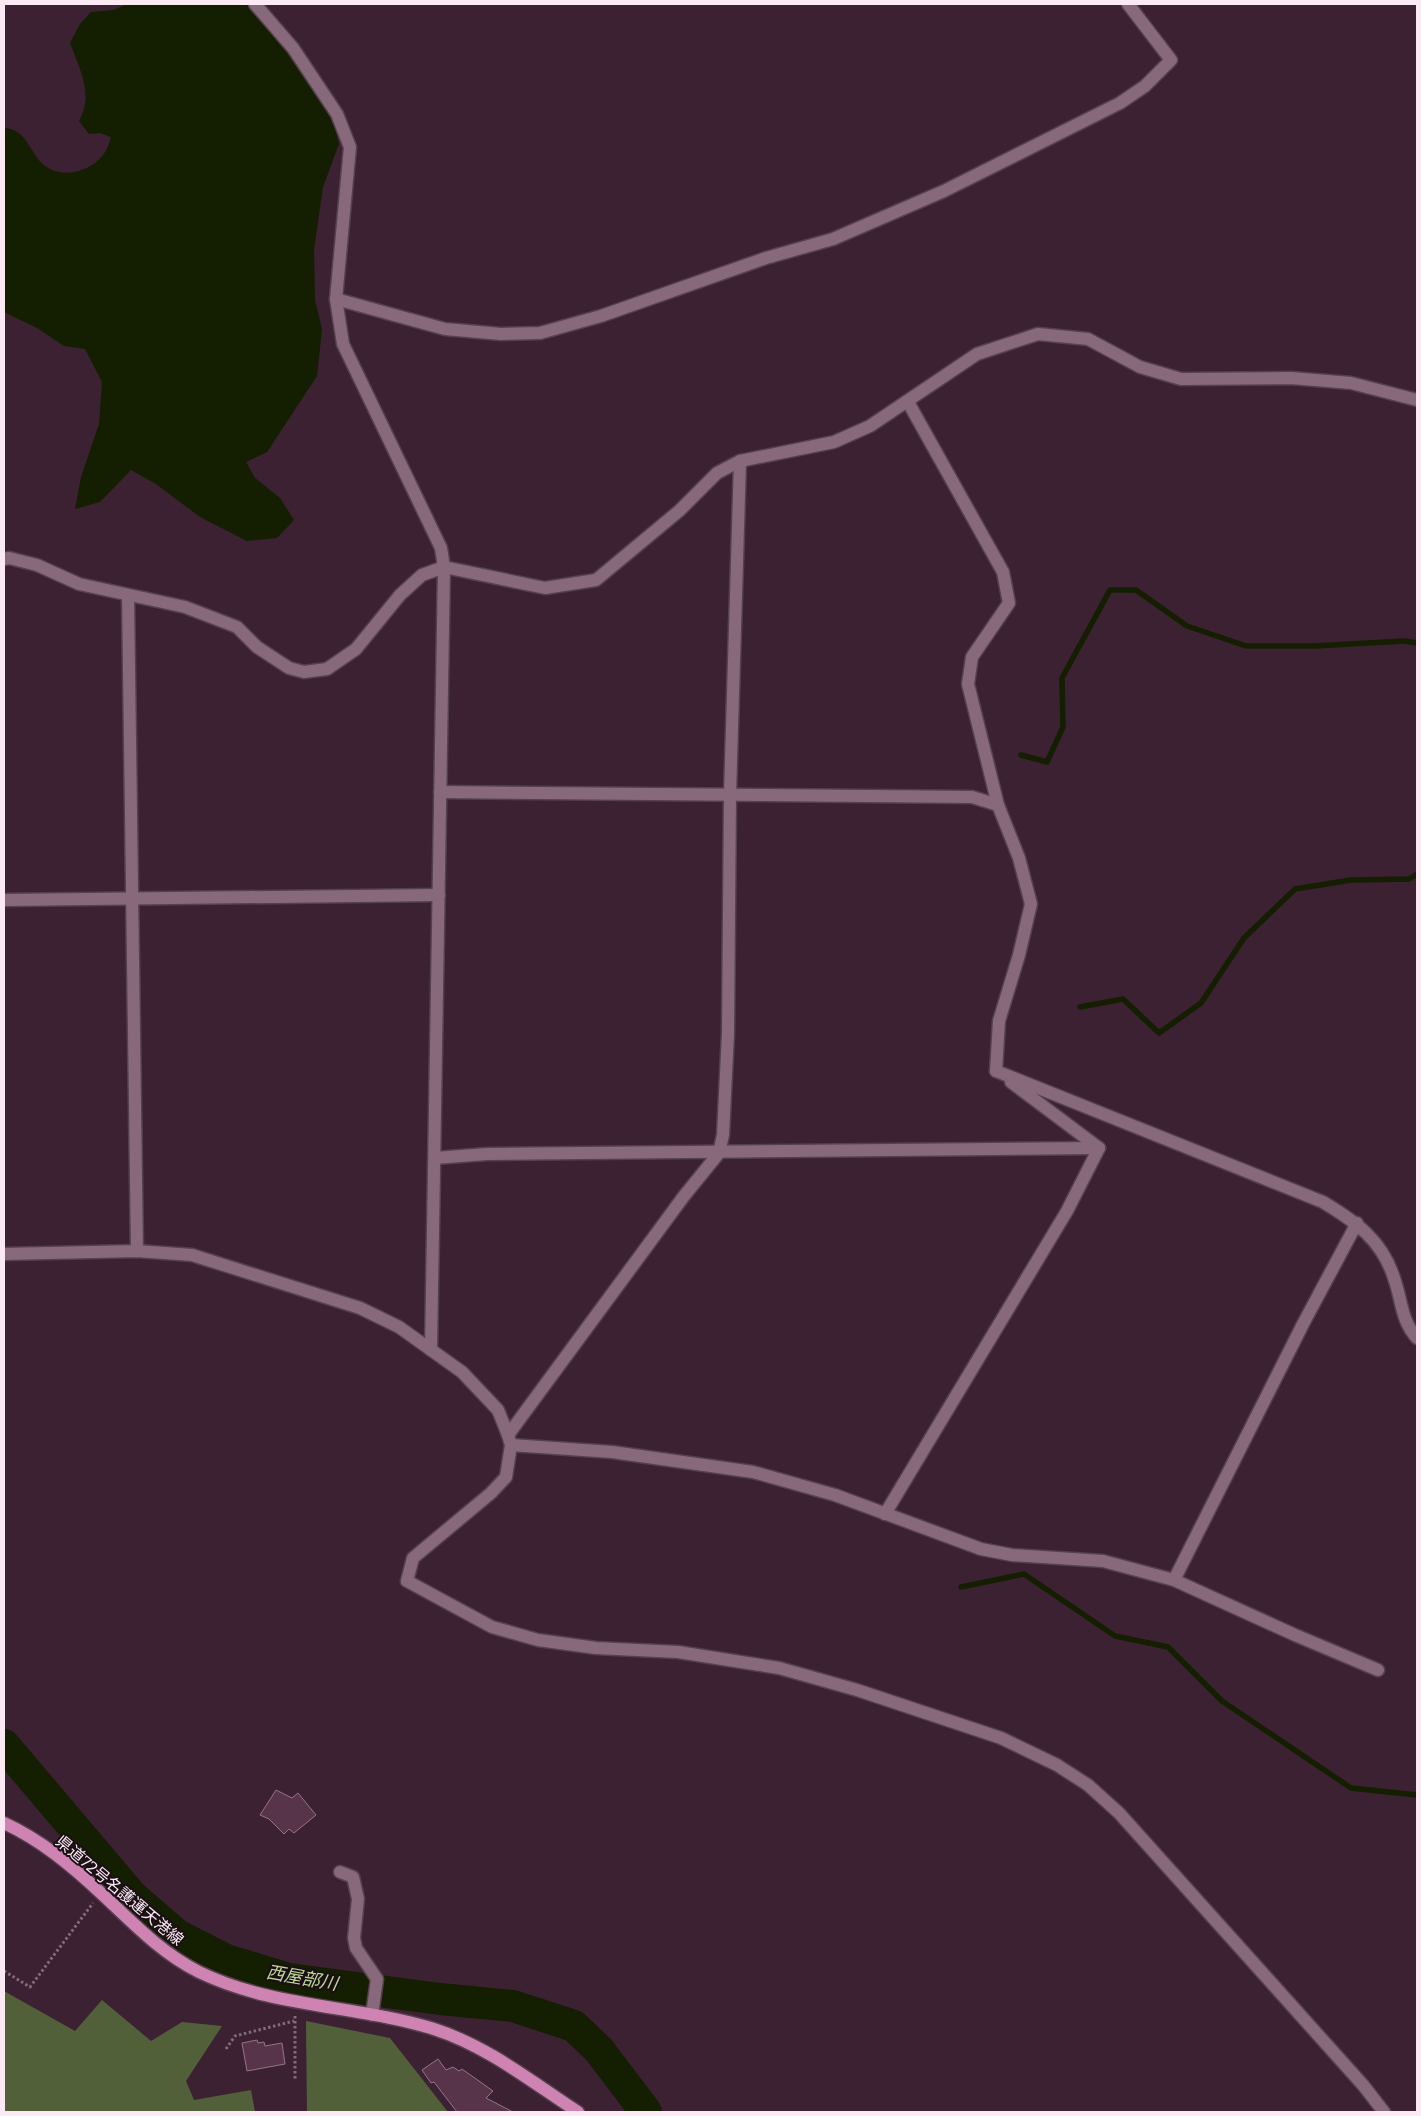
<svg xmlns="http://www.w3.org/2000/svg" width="1421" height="2116" font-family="Bitter,'Noto Sans JP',serif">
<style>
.forest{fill:#526039}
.water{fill:#141e00}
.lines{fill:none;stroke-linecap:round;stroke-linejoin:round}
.stream{stroke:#141e00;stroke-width:5.5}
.river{stroke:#141e00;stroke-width:32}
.building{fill:#58344a;stroke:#947588}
.minor-casing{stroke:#55404d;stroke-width:15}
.major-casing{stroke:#55404d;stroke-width:15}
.path{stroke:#836c7a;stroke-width:3;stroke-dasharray:2.5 2.5;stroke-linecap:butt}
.minor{stroke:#87697b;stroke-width:12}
.major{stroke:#ce83b2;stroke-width:12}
.labels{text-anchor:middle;stroke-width:4;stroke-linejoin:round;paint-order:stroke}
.street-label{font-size:16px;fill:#fbe9f3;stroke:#1b0f16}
.water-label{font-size:18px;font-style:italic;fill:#c0d896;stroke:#1b0f16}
</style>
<rect width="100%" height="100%" fill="#3b2131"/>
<g class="forest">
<path d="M4 1991 75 2031 102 2000 151 2041 182 2022 222 2026 186 2081 194 2100 251 2090 255 2112H4Z"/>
<path d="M306 2021 390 2038 448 2112H307Z"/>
</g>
<path class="water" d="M128 4H250L277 33 333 120 339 144 323 187 314 250 315 300 322 329 317 376 267 452 246 462 255 478 280 498 294 520 277 538 247 541 200 517 156 484 131 470 100 502 75 509 81 477 99 424 102 382 85 349 64 346 37 328 4 312V128C28 129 29 154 45 166 63 179 90 172 103 155 107 151 109 143 111 137L100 133 89 134 79 121C94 94 80 70 70 43L80 24 91 12 113 10Z"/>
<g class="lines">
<g class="stream">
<path d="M1021 755 1047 762 1063 727 1062 678 1110 590H1136L1187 626 1246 646H1314L1404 641 1417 643"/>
<path d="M1080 1007 1123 999 1159 1033 1201 1003 1244 938 1295 889 1351 880 1409 879 1417 874"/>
<path d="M961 1587 1024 1574 1115 1636 1168 1647 1222 1701 1351 1788 1417 1795"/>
</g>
<path class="river" d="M4 1745 132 1896 177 1935 226 1960 289 1979 440 1999 513 2006 574 2026 599 2050 646 2112"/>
</g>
<g class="building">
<path d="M276 1790 292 1798 298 1793 316 1815 294 1833 289 1829 284 1834 269 1819 260 1815Z"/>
<path d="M257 2040 258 2043 264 2042 265 2046 282 2043 285 2064 247 2071 242 2043Z"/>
<path d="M438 2059 446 2070 453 2067 459 2071 462 2069 493 2091 486 2098 513 2112H457L434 2082 431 2083 422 2070Z"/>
</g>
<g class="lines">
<g class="minor-casing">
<g id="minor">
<path d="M255 4 293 48 337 114 350 147 336 299 343 344 441 548 444 567 431 1350"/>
<path d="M336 299 445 329 501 334 540 333 601 316 766 258 833 239 944 191 1120 103 1145 86 1171 60 1128 4"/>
<path d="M908 402 1003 572 1009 603 972 657 968 684 998 805 1019 858 1031 904 1019 955 999 1021 996 1071"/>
<path d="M4 559 9 558 37 565 79 584 185 607 237 627 257 647 289 668 304 672 327 669 356 649 400 595 422 575 444 567 545 588 596 580 679 511 717 473 740 461 834 442 870 426 977 354 1038 334 1088 339 1140 367 1181 379 1291 378 1351 383 1417 400"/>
<path d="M128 595 137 1251"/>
<path d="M440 792 972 797 998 805"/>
<path d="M4 900 439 895"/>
<path d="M996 1071 1323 1202C1356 1222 1382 1240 1394 1278 1402 1300 1401 1321 1417 1338"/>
<path d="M1011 1082 1099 1148"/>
<path d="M435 1158 487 1154 1099 1148"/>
<path d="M4 1254 137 1251 192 1255 360 1308 399 1327 462 1372 498 1410 508 1435 511 1445 506 1477 491 1493 413 1558 407 1581 492 1627 538 1640 596 1648 678 1652 779 1668 857 1690 1001 1738 1057 1765 1088 1785 1119 1813 1363 2085 1384 2112"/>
<path d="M508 1435 684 1196 719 1153 723 1135 728 1033 730 795 740 461"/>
<path d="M511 1445 612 1452 753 1472 835 1495 981 1549 1012 1555 1103 1561 1174 1580 1295 1635 1378 1670"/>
<path d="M885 1514 1067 1211 1099 1148"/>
<path d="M1174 1580 1303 1324 1357 1223"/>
<path d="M340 1872 353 1877 358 1899 354 1938 356 1948 377 1979 372 2015"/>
</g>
</g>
<g class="major-casing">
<path id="major" d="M4 1823C41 1840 72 1866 102 1894 132 1922 161 1953 199 1972 273 2008 356 2005 434 2029 487 2046 532 2082 578 2112"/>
</g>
<g class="path">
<path d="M4 1971 30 1987 93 1903"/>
<path d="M295 2016V2080"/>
<path d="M226 2049 235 2036 294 2021"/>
</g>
<use href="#minor" class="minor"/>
<use href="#major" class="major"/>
</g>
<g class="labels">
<g class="street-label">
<text transform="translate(120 1890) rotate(40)" y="6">県道72号名護運天港線</text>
</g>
<g class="water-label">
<text transform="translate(302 1978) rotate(10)" y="6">西屋部川</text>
</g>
</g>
<rect width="1421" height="2116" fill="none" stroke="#fbe9f3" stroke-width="10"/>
</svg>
